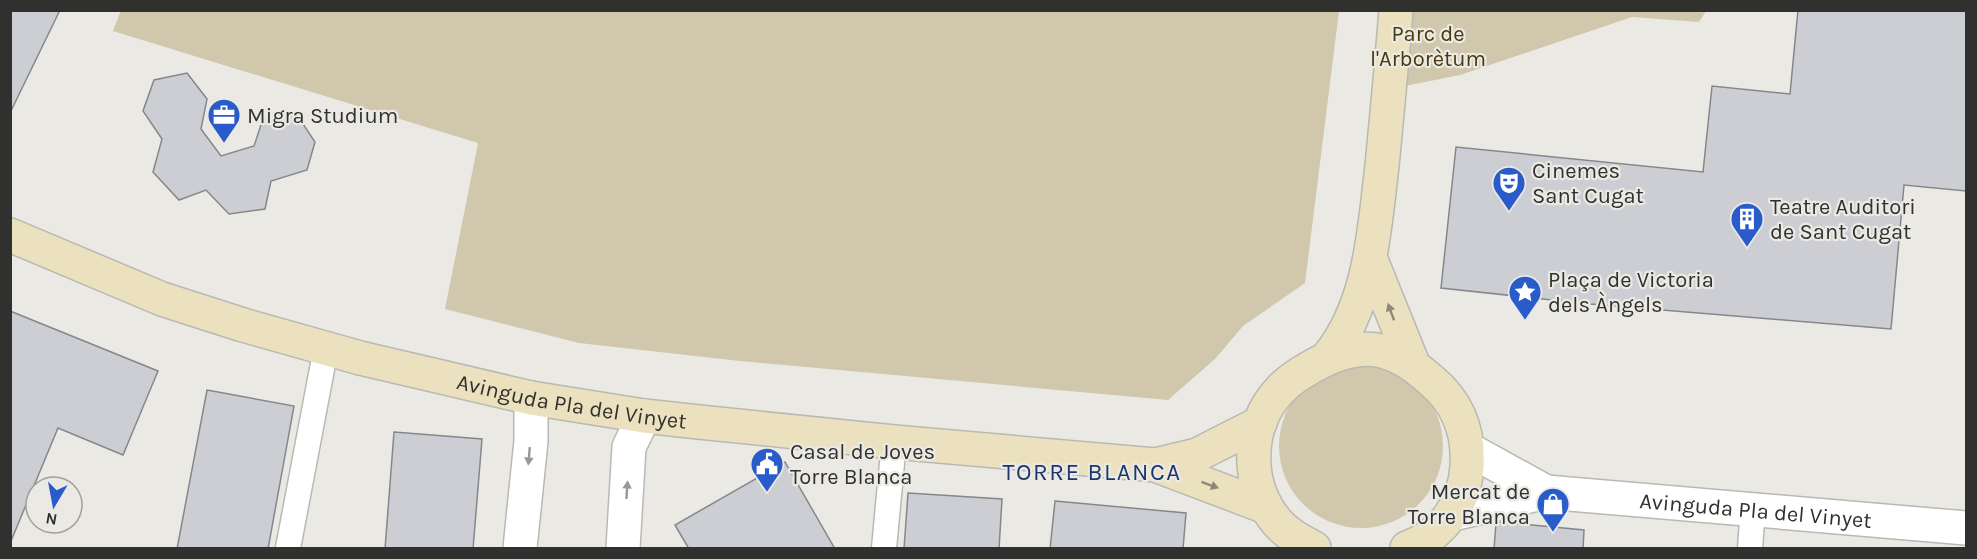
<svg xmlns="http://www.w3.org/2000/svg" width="1977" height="559" font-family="Karla,sans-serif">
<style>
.green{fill:#d1c7ad}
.building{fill:#ccced3;stroke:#84878b;stroke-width:1.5}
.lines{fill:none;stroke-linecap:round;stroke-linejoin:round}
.pedestrian-casing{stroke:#b9b8b3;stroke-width:27}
.tertiary-casing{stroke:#b9b8b3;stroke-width:36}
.secondary-casing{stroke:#b9b8b3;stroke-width:36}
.pedestrian{stroke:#fff;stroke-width:24}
.tertiary{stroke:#fff;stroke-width:33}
.secondary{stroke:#ebe1be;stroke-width:33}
.oneway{fill:#8e8876}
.oneway2{fill:#989896}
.labels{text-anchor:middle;stroke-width:4.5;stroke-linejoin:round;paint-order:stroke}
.park-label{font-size:22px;fill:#483909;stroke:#ebe9e4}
.poi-label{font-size:22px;fill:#30302e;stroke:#ebe9e4;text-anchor:start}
.street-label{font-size:22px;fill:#30302e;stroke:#ebe9e4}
.neighbourhood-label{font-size:24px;letter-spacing:1.5px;fill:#1d376e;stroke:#ebe9e4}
</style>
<rect width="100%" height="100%" fill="#ebe9e4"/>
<g class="green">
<path d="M121 10H1339V11L1305 283 1243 326 1215 359 1168 400 740 361 579 343 445 309 478 143 113 31Z"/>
<path d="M1396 11H1706L1699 22 1632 17 1460 75 1390 89Z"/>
<circle cx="1361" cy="446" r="82"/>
</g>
<g class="building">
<path d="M10 10H60L10 113Z"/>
<path d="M1798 10H1966V191L1904 185 1891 329 1590 304 1441 288 1456 147 1703 172 1712 86 1790 94Z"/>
<path d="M187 73 207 99 201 129 221 156 254 146 263 119 296 113 315 142 307 170 271 181 265 209 229 214 206 190 179 200 153 172 162 139 143 111 154 80Z"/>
<path d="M10 311 158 371 123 455 58 428 11 541Z"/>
<path d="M207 390 294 406 268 549H177Z"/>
<path d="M394 432 482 439 473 549H385Z"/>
<path d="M785 462 835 549H689L675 525Z"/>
<path d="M908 493 1002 499 999 549H904Z"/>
<path d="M1055 501 1186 513 1183 549H1050Z"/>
<path d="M1499 522 1584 530 1583 549H1494L1496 523Z"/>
</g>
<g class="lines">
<g class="pedestrian-casing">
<g id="pedestrian">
<path d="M288 548 326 348"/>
<path d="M884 548 894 442"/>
<path d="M1750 548 1753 509"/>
</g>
</g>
<g class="tertiary-casing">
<g id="tertiary">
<path d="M1468 449 1546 492"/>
<path id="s1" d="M1453 514 1546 492 1966 528"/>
<path d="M520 548 531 441V398"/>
<path d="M623 548 629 447 644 416"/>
</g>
</g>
<g class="secondary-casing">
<g id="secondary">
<path id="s2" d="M10 235 162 299 243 325 360 358 531 398 644 416 699 422 894 442 1155 465 1266 507"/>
<path d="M1371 260 1413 364"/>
<path d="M1328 357C1371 304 1374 231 1382 166 1387 114 1392 62 1396 10"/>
<path d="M1155 465 1197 455 1260 423"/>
<path d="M1314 548C1301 541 1287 534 1277 522 1245 484 1246 426 1280 390 1289 380 1302 372 1313 366 1334 354 1358 345 1382 351 1402 356 1417 368 1432 381 1458 403 1469 432 1467 466 1465 503 1443 535 1407 548"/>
</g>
</g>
<use href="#pedestrian" class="pedestrian"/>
<use href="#tertiary" class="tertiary"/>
<use href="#secondary" class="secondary"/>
</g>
<defs><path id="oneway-solid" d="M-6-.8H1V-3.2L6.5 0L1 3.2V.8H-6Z" transform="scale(1.5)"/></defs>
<g class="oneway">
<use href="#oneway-solid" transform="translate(1391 312) rotate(-110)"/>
<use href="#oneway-solid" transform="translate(1210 485) rotate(20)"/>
</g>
<g class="oneway2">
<use href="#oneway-solid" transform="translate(529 456) rotate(95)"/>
<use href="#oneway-solid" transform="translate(627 490) rotate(-86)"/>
</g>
<defs>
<g id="office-pin" transform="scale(1.725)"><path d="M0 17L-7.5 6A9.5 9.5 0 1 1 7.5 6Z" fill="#295cca" stroke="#ebe9e4"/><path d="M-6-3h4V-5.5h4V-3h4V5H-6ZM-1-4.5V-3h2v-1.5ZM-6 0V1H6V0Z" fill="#fff"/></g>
<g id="theatre-pin" transform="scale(1.725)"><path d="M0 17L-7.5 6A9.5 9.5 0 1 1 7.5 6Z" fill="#295cca" stroke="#ebe9e4"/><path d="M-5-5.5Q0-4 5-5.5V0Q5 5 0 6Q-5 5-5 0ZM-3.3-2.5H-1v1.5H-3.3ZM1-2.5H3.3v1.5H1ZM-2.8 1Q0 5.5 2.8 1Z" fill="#fff"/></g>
<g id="building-pin" transform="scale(1.725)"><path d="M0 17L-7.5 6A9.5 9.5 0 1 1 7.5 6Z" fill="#295cca" stroke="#ebe9e4"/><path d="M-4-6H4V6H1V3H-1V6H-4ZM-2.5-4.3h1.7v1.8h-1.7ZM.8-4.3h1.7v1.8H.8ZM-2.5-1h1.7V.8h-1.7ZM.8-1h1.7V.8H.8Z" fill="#fff"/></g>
<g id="sight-pin" transform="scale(1.725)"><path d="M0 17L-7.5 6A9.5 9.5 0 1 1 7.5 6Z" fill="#295cca" stroke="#ebe9e4"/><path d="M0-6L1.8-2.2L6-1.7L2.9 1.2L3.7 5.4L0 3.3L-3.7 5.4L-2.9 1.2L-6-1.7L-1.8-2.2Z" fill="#fff"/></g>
<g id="civic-pin" transform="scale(1.725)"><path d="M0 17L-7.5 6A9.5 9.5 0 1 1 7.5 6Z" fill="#295cca" stroke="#ebe9e4"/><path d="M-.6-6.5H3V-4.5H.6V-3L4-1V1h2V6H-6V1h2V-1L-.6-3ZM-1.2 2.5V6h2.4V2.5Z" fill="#fff"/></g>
<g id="shop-pin" transform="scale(1.725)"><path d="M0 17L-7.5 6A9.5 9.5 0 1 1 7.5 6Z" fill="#295cca" stroke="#ebe9e4"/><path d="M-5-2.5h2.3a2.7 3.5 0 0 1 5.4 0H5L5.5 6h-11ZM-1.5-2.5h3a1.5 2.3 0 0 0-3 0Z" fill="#fff"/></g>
</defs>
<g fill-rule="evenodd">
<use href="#office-pin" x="224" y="115"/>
<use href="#theatre-pin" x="1509" y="183"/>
<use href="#building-pin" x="1747" y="219"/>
<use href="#sight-pin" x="1525" y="292"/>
<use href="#civic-pin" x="767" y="464"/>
<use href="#shop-pin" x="1553" y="504"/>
</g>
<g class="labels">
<g class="park-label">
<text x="1428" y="41">Parc de<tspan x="1428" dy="25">l'Arborètum</tspan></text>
</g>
<g class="poi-label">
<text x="247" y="123">Migra Studium</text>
<text x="1532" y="178">Cinemes<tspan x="1532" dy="25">Sant Cugat</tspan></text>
<text x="1770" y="214">Teatre Auditori<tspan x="1770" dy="25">de Sant Cugat</tspan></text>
<text x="1548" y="287">Plaça de Victoria<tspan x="1548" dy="25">dels Àngels</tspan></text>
<text x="790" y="459">Casal de Joves<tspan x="790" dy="25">Torre Blanca</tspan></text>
<text x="1530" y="499" text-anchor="end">Mercat de<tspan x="1530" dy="25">Torre Blanca</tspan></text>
</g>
<g class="street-label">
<text dy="8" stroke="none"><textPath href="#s2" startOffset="588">Avinguda Pla del Vinyet</textPath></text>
<text dy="8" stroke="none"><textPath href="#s1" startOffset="306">Avinguda Pla del Vinyet</textPath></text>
</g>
<g class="neighbourhood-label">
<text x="1092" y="480">TORRE BLANCA</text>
</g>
</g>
<rect width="1977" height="559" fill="none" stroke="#30302e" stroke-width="24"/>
<g transform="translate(54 505) rotate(190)"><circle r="28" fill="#ebe9e4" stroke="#a09f9b" stroke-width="1.5"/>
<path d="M0-4.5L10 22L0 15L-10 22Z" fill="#295cca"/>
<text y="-9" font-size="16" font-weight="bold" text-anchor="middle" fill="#30302e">N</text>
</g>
</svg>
